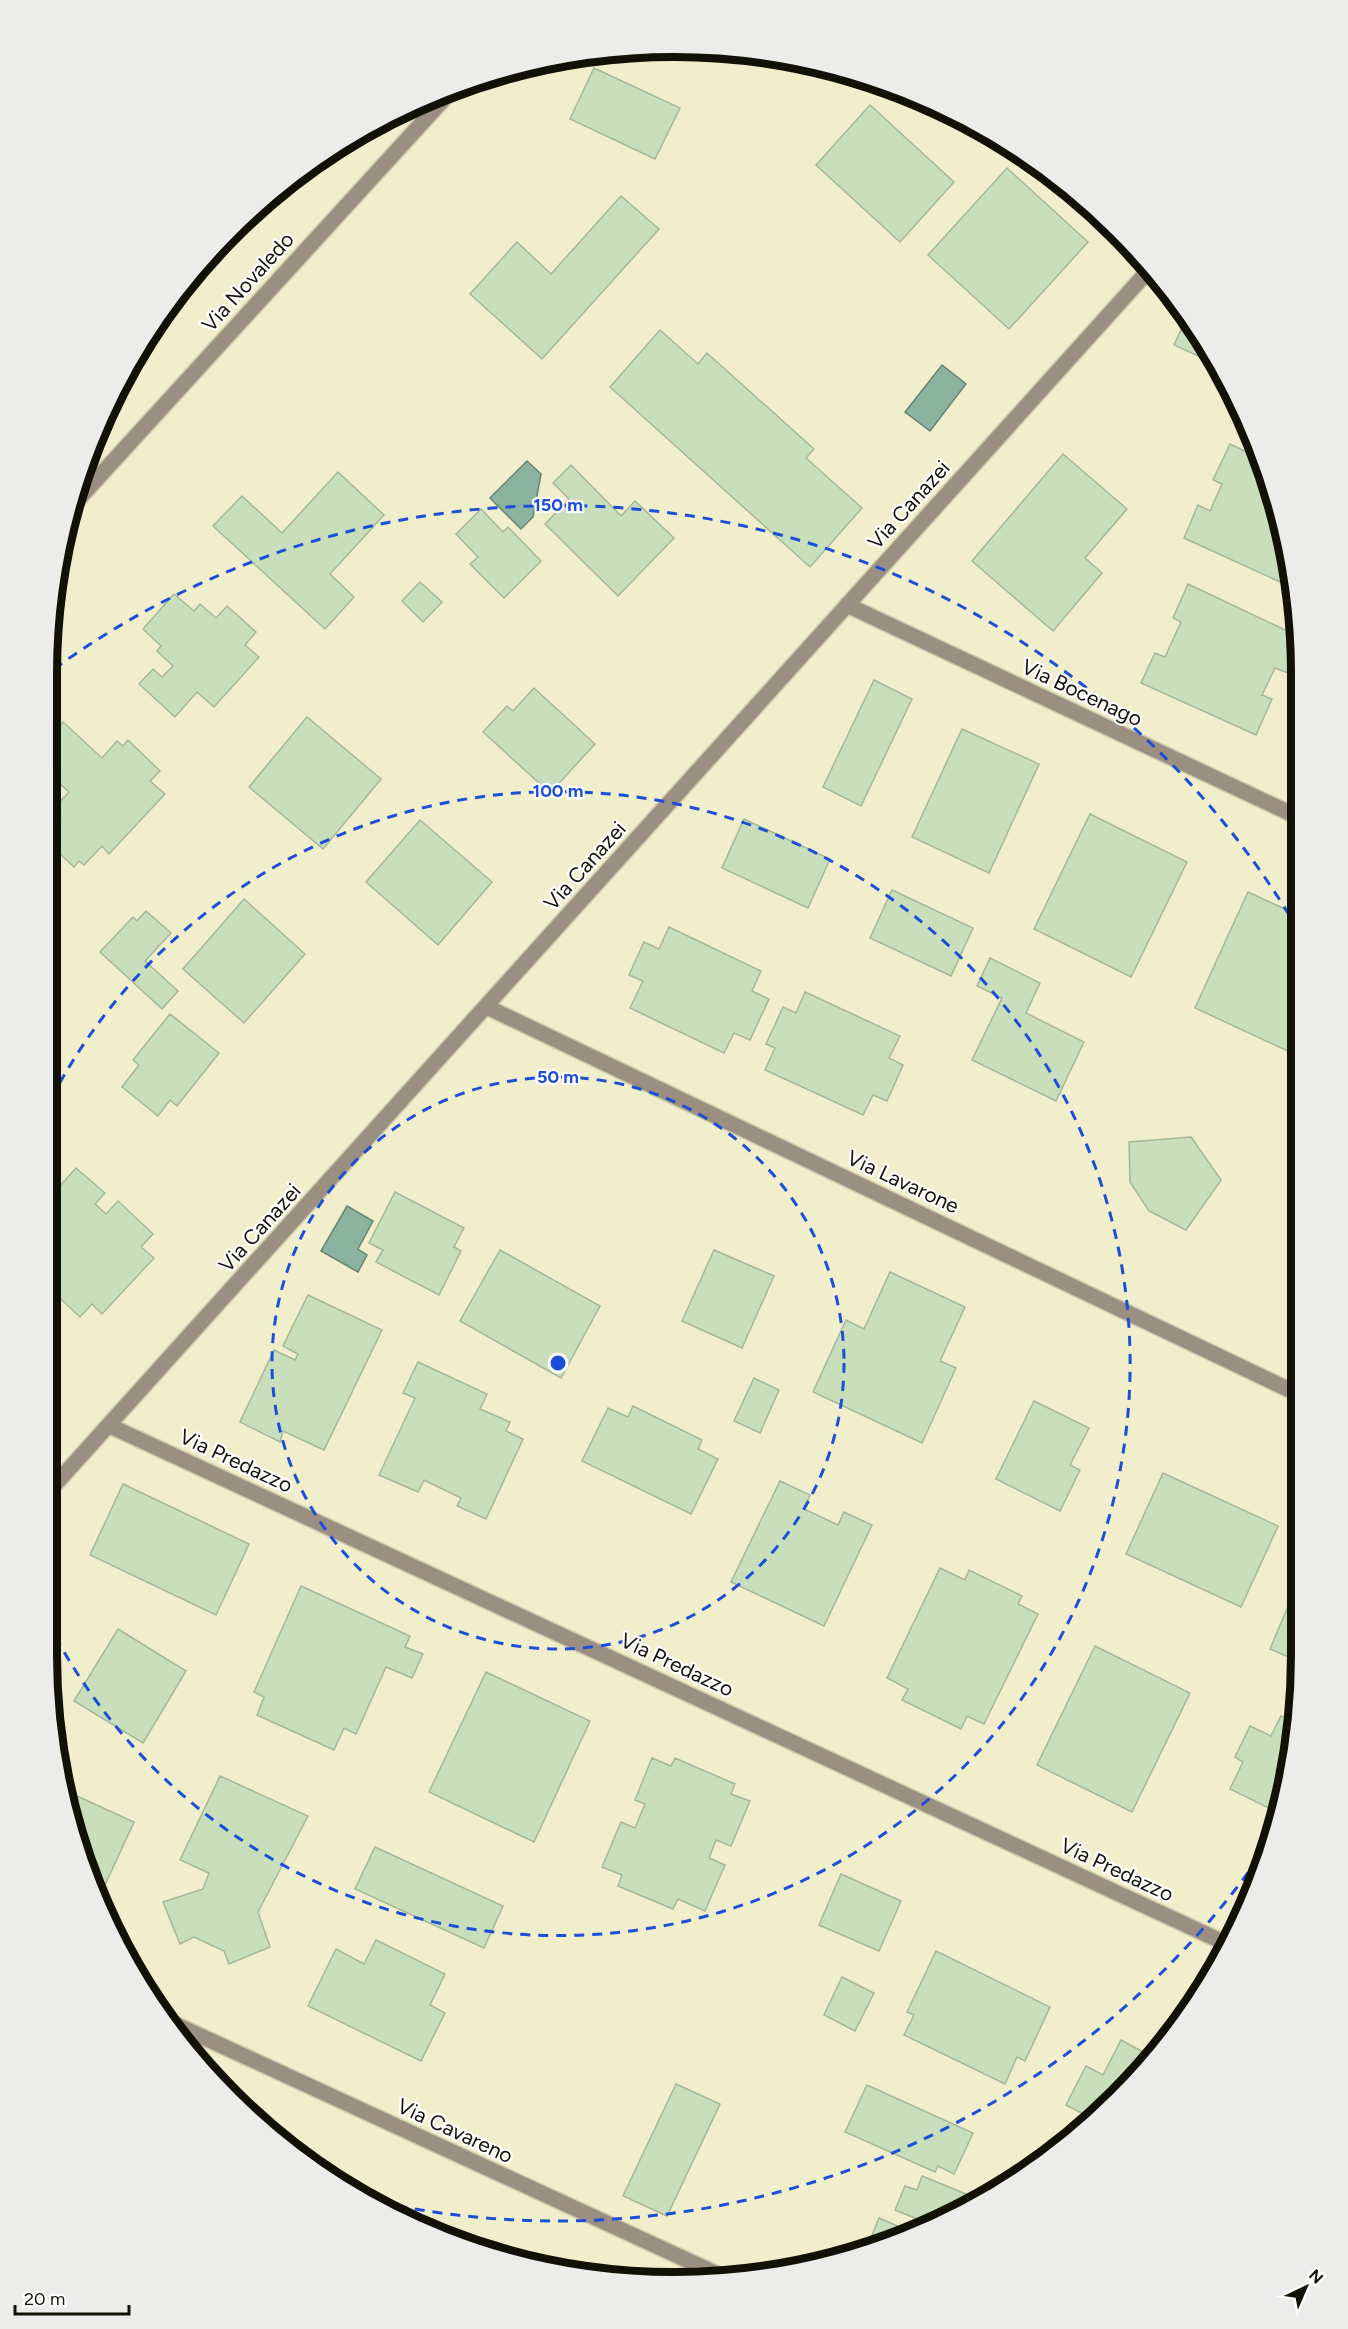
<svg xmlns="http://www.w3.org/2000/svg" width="1348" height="2329" font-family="Figtree,sans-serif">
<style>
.water{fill:#8bb4a0;stroke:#678372;stroke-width:1.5}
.building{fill:#c9dfbc;stroke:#a4b799;stroke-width:1.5}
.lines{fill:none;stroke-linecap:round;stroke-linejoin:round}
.minor-casing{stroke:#cdcbab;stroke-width:18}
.minor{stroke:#9b8f82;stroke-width:15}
.ring{fill:none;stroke:#1d4ed8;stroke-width:3;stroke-dasharray:10 8}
.labels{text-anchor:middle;stroke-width:4.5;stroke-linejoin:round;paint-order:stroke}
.street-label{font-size:21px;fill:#121105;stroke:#fff}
.rim{fill:none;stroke:#121105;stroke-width:8}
.centre{fill:#1d4ed8;stroke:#fff;stroke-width:3}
.ring-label{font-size:18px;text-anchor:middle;font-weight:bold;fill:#1d4ed8;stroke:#fff;stroke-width:4.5;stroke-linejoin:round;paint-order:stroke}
</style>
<rect width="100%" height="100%" fill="#f1eecb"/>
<g class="water">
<path d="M942 365 966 384 930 431 905 412Z"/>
<path d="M527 461 541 474 533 517 521 529 490 498Z"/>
<path d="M347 1206 373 1221 358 1249 367 1255 358 1272 321 1251Z"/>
</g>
<g class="building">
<path d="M594 68 680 108 655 159 570 119Z"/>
<path d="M870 105 954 182 900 242 816 165Z"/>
<path d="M1007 168 1088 242 1009 329 928 255Z"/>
<path d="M621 196 659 229 542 359 470 294 517 242 551 274Z"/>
<path d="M1186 319 1217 360 1220 366 1174 345Z"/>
<path d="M660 330 698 364 707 353 814 449 806 458 862 508 810 567 610 387Z"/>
<path d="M1230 444 1262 459 1268 473 1291 587 1184 538 1198 505 1210 511 1222 484 1213 480Z"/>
<path d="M1063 454 1127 509 1085 558 1102 573 1053 631 972 561Z"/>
<path d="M571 465 621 516 635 501 674 538 618 596 545 524 569 499 553 483Z"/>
<path d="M338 472 384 515 330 574 354 597 325 629 213 526 242 496 282 533Z"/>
<path d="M481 509 503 532 508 527 541 561 504 598 470 564 478 557 456 534Z"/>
<path d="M420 582 442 602 423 622 402 601Z"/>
<path d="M1188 584 1300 637V647L1288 673 1275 668 1262 695 1272 699 1256 735 1141 683 1155 653 1165 657 1181 622 1173 618Z"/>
<path d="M174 594 194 611 200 604 216 618 227 606 256 632 245 645 259 657 214 707 197 692 175 717 139 684 153 669 162 677 173 666 157 651 161 646 143 629Z"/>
<path d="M874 680 912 699 861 806 823 787Z"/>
<path d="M534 688 595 744 550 793 483 732 507 706 513 711Z"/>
<path d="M307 717 381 779 323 849 249 787Z"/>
<path d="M63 722 102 758 117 741 123 746 128 740 160 771 150 781 165 794 109 854 102 846 84 865 79 861 74 867 49 844V829L61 816 53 809 69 792 48 773V738Z"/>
<path d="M962 729 1039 764 989 873 912 837Z"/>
<path d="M1090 814 1187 862 1131 977 1034 929Z"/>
<path d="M744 819 830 859 808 908 722 868Z"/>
<path d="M420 820 492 882 438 945 366 882Z"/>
<path d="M892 890 973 928 951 976 870 938Z"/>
<path d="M1248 892 1300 916V1035L1292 1053 1195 1008Z"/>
<path d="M244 899 305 954 244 1023 183 969Z"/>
<path d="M146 911 171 933 145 961 178 991 162 1009 100 952 133 917 137 921Z"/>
<path d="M669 927 761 971 752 991 769 999 750 1040 734 1033 724 1053 630 1008 643 981 629 975 644 942 659 949Z"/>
<path d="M990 958 1040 983 1026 1013 1084 1042 1056 1101 972 1060 1002 998 977 986Z"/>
<path d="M805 992 900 1036 889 1058 903 1065 887 1101 873 1095 863 1115 765 1070 775 1048 766 1044 783 1007 796 1013Z"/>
<path d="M170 1014 219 1053 177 1106 170 1100 158 1116 122 1087 139 1065 133 1060Z"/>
<path d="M1191 1137 1221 1180 1186 1230 1149 1211 1130 1182 1129 1142Z"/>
<path d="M76 1168 105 1193 95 1204 106 1214 118 1201 153 1234 141 1247 154 1258 102 1314 92 1304 80 1317 50 1289V1197Z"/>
<path d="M395 1192 464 1228 454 1247 461 1251 439 1295 376 1262 383 1250 369 1243Z"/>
<path d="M500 1250 600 1306 561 1378 460 1321Z"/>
<path d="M714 1250 774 1276 742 1348 682 1321Z"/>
<path d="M890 1272 965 1307 940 1361 956 1368 922 1443 813 1392 846 1320 864 1329Z"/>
<path d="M308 1295 382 1330 324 1450 283 1431 280 1442 240 1422 274 1350 295 1360 298 1354 283 1346Z"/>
<path d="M418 1362 487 1394 480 1409 510 1422 506 1431 523 1439 486 1519 457 1506 461 1498 424 1480 418 1492 379 1475 415 1398 403 1393Z"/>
<path d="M754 1378 779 1390 760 1433 734 1421Z"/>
<path d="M1034 1401 1089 1428 1070 1465 1080 1470 1060 1511 996 1479Z"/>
<path d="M633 1406 702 1440 698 1449 718 1459 691 1514 582 1461 608 1408 628 1417Z"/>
<path d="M1163 1473 1278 1526 1241 1607 1126 1554Z"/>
<path d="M780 1481 810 1495 804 1509 838 1525 844 1512 872 1525 824 1626 731 1582Z"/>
<path d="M123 1484 249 1544 216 1615 90 1555Z"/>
<path d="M940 1568 965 1580 969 1570 1022 1596 1018 1604 1038 1614 984 1724 967 1716 961 1729 902 1700 908 1689 887 1678Z"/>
<path d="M1300 1578V1662L1270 1649Z"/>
<path d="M301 1586 410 1636 405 1647 423 1654 412 1678 386 1667 356 1734 344 1728 334 1750 257 1715 264 1697 254 1692Z"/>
<path d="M118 1629 186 1671 143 1743 74 1701Z"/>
<path d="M1095 1646 1190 1693 1132 1812 1037 1765Z"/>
<path d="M486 1672 590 1721 534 1842 429 1792Z"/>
<path d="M1281 1716 1295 1722 1277 1812 1230 1789 1243 1762 1235 1757 1250 1726 1271 1736Z"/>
<path d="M652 1758 671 1766 675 1758 735 1784 731 1794 750 1801 731 1846 716 1840 709 1858 725 1865 705 1911 678 1899 673 1909 618 1886 622 1875 602 1867 621 1822 635 1828 645 1804 635 1800Z"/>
<path d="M220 1776 308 1816 258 1912 270 1947 229 1964 224 1951 194 1937 180 1944 163 1902 203 1889 209 1873 180 1860Z"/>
<path d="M64 1790 134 1822 98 1900 80 1856Z"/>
<path d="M375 1847 503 1906 484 1948 355 1889Z"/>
<path d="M841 1874 901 1901 879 1951 819 1925Z"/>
<path d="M376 1940 445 1974 430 2005 445 2013 421 2061 308 2006 336 1949 364 1964Z"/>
<path d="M936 1951 1050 2007 1025 2061 1017 2057 1005 2084 904 2035 914 2015 907 2012Z"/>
<path d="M842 1977 874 1993 855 2031 824 2015Z"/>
<path d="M1121 2040 1154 2058 1146 2069 1093 2119 1066 2105 1086 2066 1103 2075Z"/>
<path d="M676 2084 720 2104 667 2216 623 2196Z"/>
<path d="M867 2085 973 2133 954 2174 938 2166 935 2172 845 2132Z"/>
<path d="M922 2176 966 2194 960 2208 932 2225 895 2210 905 2186 917 2190Z"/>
<path d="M879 2218 916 2234 866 2250Z"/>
</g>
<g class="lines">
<g class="minor-casing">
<g id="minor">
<path d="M74 504 453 89"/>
<path d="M847 605 1300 818"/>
<path d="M487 1007 1300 1395"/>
<path d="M110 1426 1225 1943"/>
<path d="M51 1489 1149 270"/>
<path d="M166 2020 728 2279"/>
</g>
</g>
<use href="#minor" class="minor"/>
</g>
<g class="ring">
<circle cx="558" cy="1363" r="286"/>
<path d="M51 1099A572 572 0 1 1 53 1632"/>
<path d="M1269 1843A858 858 0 0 1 365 2199M54 669A858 858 0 0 1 1297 928"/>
</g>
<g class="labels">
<g class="street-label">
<text transform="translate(248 282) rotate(-48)" y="7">Via Novaledo</text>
<text transform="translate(909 505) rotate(-48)" y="7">Via Canazei</text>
<text transform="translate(1082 693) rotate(25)" y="7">Via Bocenago</text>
<text transform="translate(585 866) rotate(-48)" y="7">Via Canazei</text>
<text transform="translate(903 1182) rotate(25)" y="7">Via Lavarone</text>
<text transform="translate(260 1228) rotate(-48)" y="7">Via Canazei</text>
<text transform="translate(236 1461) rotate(25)" y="7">Via Predazzo</text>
<text transform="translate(677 1665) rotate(25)" y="7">Via Predazzo</text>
<text transform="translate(1117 1870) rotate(25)" y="7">Via Predazzo</text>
<text transform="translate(455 2131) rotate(25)" y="7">Via Cavareno</text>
</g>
</g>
<path d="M0 0H1348V2329H0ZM674 57H674A617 617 0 0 1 1291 674V1655A617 617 0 0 1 674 2272H674A617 617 0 0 1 57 1655V674A617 617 0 0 1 674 57Z" fill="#ececeb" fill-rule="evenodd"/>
<path class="rim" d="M674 57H674A617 617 0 0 1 1291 674V1655A617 617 0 0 1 674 2272H674A617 617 0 0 1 57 1655V674A617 617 0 0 1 674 57Z"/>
<circle cx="558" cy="1363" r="9" class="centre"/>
<g class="ring-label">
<text x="558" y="511">150 m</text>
<text x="558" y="797">100 m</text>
<text x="558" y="1083">50 m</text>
</g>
<g transform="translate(1306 2287) rotate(44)" stroke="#ffffff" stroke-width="4.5" paint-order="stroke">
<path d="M0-4.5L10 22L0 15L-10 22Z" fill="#121105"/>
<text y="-9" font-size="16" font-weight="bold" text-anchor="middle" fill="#121105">N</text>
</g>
<path d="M15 2305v9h114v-9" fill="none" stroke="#121105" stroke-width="3"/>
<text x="24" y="2305" font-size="18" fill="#121105" stroke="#ffffff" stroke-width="4.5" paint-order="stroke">20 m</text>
</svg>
